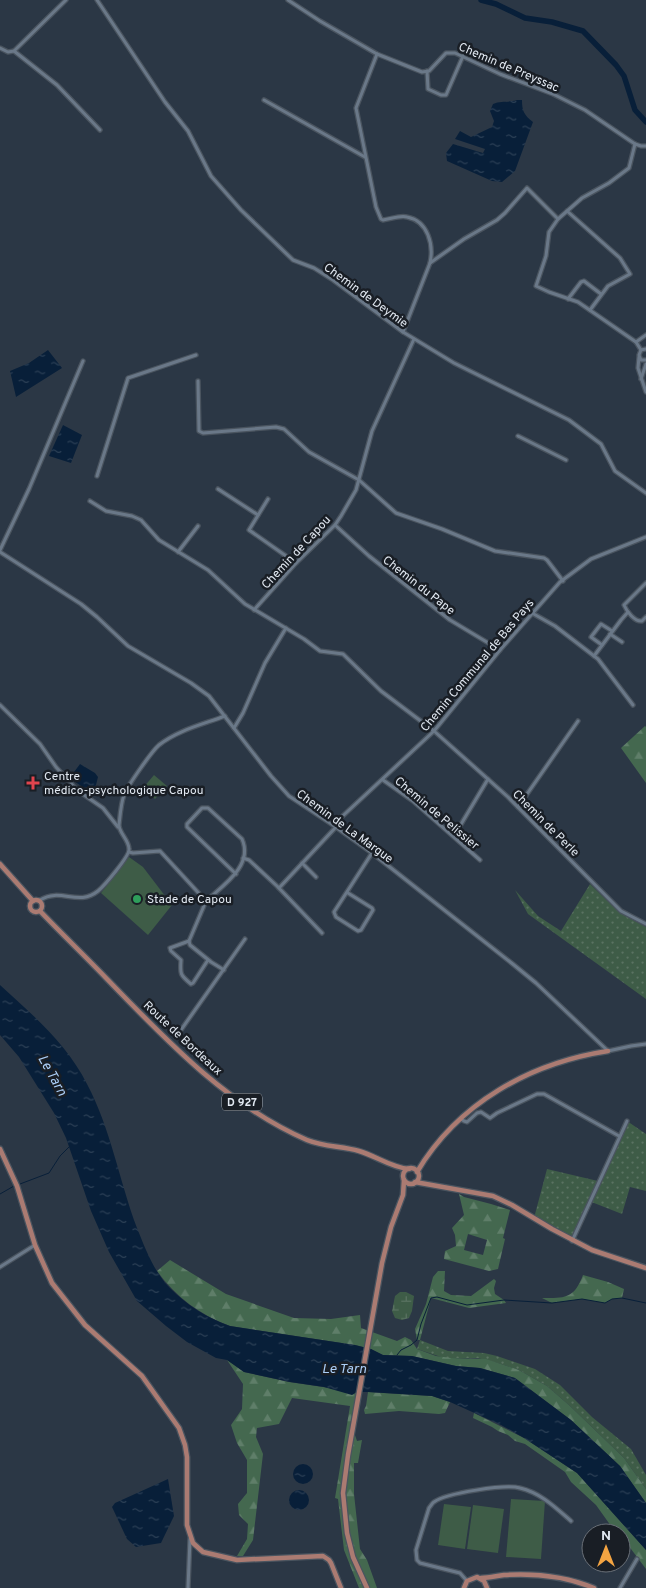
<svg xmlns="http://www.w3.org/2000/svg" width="646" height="1588" font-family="Overpass,sans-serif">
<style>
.grass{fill:url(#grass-dots)}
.forest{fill:url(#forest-firs);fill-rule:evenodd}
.wetland{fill:url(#wetland-marsh)}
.park{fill:#3e5c47}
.water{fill:url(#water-ripples)}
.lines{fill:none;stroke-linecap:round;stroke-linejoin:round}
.stream{stroke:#081f39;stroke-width:1}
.river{stroke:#081f39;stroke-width:5.5}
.minor-casing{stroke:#4a545f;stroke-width:5.5}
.major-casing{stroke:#4a545f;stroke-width:7}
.minor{stroke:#6a7888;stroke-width:3}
.major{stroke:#ab7b72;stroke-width:4.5}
.health-dot{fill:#e0444e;stroke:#191e25;stroke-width:2}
.leisure-dot{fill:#2e9e5b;stroke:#191e25;stroke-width:2}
.labels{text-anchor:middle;stroke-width:5;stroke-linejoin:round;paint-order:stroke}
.shield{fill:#191e25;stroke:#a6acb4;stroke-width:1}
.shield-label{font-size:11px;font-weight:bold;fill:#e2e9f2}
.street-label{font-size:12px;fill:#e2e9f2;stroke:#191e25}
.poi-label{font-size:12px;fill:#e2e9f2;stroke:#191e25;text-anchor:start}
.water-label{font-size:14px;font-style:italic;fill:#abcef7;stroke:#191e25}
</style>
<defs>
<pattern id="grass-dots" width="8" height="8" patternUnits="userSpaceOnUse" patternTransform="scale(1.25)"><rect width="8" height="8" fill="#3e5c47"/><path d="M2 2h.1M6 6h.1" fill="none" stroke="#5a7362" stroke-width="1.8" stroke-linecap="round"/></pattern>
<pattern id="forest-firs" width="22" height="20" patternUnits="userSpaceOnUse" patternTransform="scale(1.25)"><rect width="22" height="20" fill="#44684f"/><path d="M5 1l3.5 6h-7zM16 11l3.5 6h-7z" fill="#5f7e69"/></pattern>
<pattern id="wetland-marsh" width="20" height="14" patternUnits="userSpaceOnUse" patternTransform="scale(1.25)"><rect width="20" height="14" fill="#3e5c47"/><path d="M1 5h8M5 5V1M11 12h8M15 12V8" fill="none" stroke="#5a7362"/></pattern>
<pattern id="water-ripples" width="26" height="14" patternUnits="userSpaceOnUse" patternTransform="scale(1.25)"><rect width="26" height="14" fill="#081f39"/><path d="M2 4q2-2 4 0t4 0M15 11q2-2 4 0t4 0" fill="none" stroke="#2c4056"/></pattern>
</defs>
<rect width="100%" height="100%" fill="#2b3745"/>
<g class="grass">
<path d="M590 884 620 913 646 927V999L528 914 515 890 538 916 561 931Z"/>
<path d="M627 1121 646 1134V1191L630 1187 622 1214 589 1201 572 1241 534 1218 547 1169 598 1181Z"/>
<path d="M420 1340 448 1351 484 1353 497 1356 535 1369 560 1385 592 1417 631 1449 646 1475V1489L624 1458 570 1406 547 1386 519 1370 491 1361 477 1358H444L417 1349Z"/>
</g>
<g class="forest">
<path d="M645 726 646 727V783L621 748Z"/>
<path d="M459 1194 464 1197 491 1204 510 1210 503 1238 505 1239 498 1269 489 1271 444 1259 445 1251 456 1246 455 1235 452 1228 464 1215ZM468 1234 487 1240 483 1255 464 1250Z"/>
<path d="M170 1260 226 1294 294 1318 331 1319 360 1315 361 1328 397 1341 405 1337 411 1340 417 1349 436 1356 451 1358 486 1359 519 1370 547 1386 570 1406 624 1458 646 1489V1503L620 1466 571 1420 515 1378 480 1368 456 1366 412 1356 383 1355 371 1349 355 1345 230 1326C200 1315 176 1297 157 1271Z"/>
<path d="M438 1271H445L444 1291 451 1295 471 1296 494 1279 496 1281 494 1288 495 1294 504 1300 506 1303 469 1308 431 1298 420 1340H417L415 1329 426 1304 433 1277Z"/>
<path d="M583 1275 608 1282 624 1289 622 1298 612 1299 605 1303 582 1299 552 1303 542 1298C565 1298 574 1299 583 1275Z"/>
<path d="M227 1360 244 1372 289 1382 357 1392 350 1430 354 1432 357 1441 362 1440 358 1463H354V1494L360 1549 367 1560 377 1588H359L344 1550 338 1499 335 1498 350 1406 292 1398 279 1424 257 1428 256 1437 263 1454 253 1540 243 1556H237L247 1539 248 1524 239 1515 238 1504 247 1493V1460L237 1443 231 1425 242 1409 243 1384Z"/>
<path d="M368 1392 432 1396 450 1402 445 1413 439 1414 399 1411 365 1414 364 1410 366 1406Z"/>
<path d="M474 1413 524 1438 577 1473 646 1550V1569L625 1541H621V1533H616L596 1505 571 1482 565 1472 525 1444 515 1441 508 1435 498 1431 492 1427 473 1418Z"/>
</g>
<path class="wetland" d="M406 1292 414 1296 412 1311 409 1318 402 1320 395 1318 392 1311 395 1296 400 1292Z"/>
<g class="park">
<path d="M154 775 167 786 155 799 143 788Z"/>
<path d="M129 857 143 867 172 905 148 935 101 893Z"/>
<path d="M511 1499 545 1501 541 1559 506 1557Z"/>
<path d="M444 1504 471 1507 465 1549 438 1545Z"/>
<path d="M473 1505 504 1509 498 1553 467 1549Z"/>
</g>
<g class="water">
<path d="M517 100H522C522 111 524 115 533 122L515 171 502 182 492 181 447 161 446 153 453 144 483 153 485 149 455 139 460 131 471 137 492 127 494 121 490 111 493 104C501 100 508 103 517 100Z"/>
<path d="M48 350 62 368 16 397 10 371 29 363Z"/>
<path d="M63 425 82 435 71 463 49 456Z"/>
<path d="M80 764 95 773 98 777 96 785 92 790 87 787 84 788 71 779V776Z"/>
<path d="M0 985C33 1015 67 1044 87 1084 111 1129 119 1180 137 1228 145 1248 154 1272 170 1288 187 1305 207 1318 230 1326L355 1345 371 1349 383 1355 412 1356 456 1366 480 1368 515 1378 571 1420 620 1466 646 1503V1550L577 1473 524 1438 501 1425 450 1402 432 1396 368 1392H357L352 1395 324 1387 290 1382 244 1372 227 1360 216 1358 187 1342 166 1326 137 1301 109 1252 91 1211 66 1138 54 1113 19 1057 0 1035Z"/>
<circle cx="303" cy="1474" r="10"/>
<path d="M168 1479 174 1516 161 1543 136 1547 127 1539 112 1507 115 1503Z"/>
<circle cx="299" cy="1500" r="10"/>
</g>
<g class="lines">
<g class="stream">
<path d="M20 1184 49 1173 60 1156 69 1147"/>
<path d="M0 1194 14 1186"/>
<path d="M397 1355 401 1350 411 1345 417 1340 421 1324 431 1298 437 1297 467 1305 504 1300 552 1303 582 1299 605 1303 612 1299 622 1298 646 1303"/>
</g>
<path class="river" d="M481 0 496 4 525 18 552 22 583 31 616 65 624 76 635 110 646 122"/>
<g class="minor-casing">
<g id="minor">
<path d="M97 0 165 102 188 131 211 176 241 210 293 260 314 268 333 280 403 332 454 363 569 420 601 444 615 471 646 493"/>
<path d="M288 0 320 21 377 54 422 72 429 71 446 53H455L500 74 553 94 585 110 635 144 641 146H646"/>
<path d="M0 48 8 52 14 51 66 0"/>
<path d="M14 51 57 85 100 130"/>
<path d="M377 54 356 108 376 207 381 219 383 220C391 219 400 215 407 217 428 221 434 245 430 263"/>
<path d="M427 71 428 89 441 95H446L463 56"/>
<path d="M264 100 365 157"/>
<path d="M567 211 620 258 630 274 608 286 590 310"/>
<path d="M558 219 549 232 546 256 536 286 549 292 578 302 636 342 641 350"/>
<path d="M568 299 581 282 584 281 601 294"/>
<path d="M403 332 430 263 464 239 497 220 505 213 527 188 558 219 582 198 609 183 629 168 635 144"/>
<path d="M636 342 646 335"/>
<path d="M646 349 641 350 639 355 641 360H646"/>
<path d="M639 357 638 368 646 392"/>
<path d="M641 379 646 364"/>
<path d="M198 381 199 431 203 433 276 427 284 429 309 452 359 480 396 513 442 529 495 551 544 558 547 560 563 581"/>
<path d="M518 436 566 460"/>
<path d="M97 476 128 378 196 355"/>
<path d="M218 489 258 515"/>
<path d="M268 499 249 530 296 563"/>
<path d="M90 501 106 511 132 516 141 520 159 540 208 570 245 604 304 639 320 651 343 654 381 691 434 731 508 797 621 911 646 924"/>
<path d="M335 525 369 556 450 620 500 650"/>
<path d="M0 550 29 489 83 361"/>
<path d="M0 552 81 604 97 617 128 646 191 683 209 696 271 776 289 796 333 825 372 853 514 965 536 983 608 1051 631 1046 646 1044"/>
<path d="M178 552 198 526"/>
<path d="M646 583 624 605C627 612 635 622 642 621L646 617"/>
<path d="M254 610 296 563 335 525 341 516 356 490 372 431 414 339"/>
<path d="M532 613 555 626 598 659 633 705"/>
<path d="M610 634 622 642"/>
<path d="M602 645 591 637 601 624 612 631"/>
<path d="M594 656 621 620 628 612"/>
<path d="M0 705 40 744 56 767 77 790 103 808 118 827"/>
<path d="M234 728 243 713 265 663 286 628"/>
<path d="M383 780 413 801 480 860"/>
<path d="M518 807 578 721"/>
<path d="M333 825 434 731 500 650 560 582 591 559 646 537"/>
<path d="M454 836 488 779"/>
<path d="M129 852 133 853 160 851 206 901 189 941 190 945 211 962 224 970"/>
<path d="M243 858 249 860 277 886 322 933"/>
<path d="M302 863 316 877"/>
<path d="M279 888 336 827"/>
<path d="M348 893 372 908 373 910 361 930 358 931 336 917 334 912 372 853"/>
<path d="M40 900C61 887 78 907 98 891 104 886 130 856 129 849 129 840 119 833 119 825 120 816 121 803 124 795 128 785 152 751 159 745 178 730 204 724 225 716"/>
<path d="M206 901C222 886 254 866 242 839L208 808H202L187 824V827L236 874"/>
<path d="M189 941 170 948 171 951 181 960C180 974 180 975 191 984L193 983 208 960"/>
<path d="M176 1037 245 939"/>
<path d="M461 1119 464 1121 467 1122 477 1113 481 1112 490 1118 497 1113 537 1094H544L619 1136"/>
<path d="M572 1241 627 1121"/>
<path d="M0 1267 35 1245"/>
<path d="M467 1581 460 1573 420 1563 417 1560 416 1550 429 1508C430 1507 433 1502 434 1502 446 1493 506 1484 520 1488 541 1493 556 1508 571 1521"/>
<path d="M188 1588 190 1539"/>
<path d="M620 1588 637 1559"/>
</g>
</g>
<g class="major-casing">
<g id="major">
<path d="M0 864 33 901"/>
<circle cx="36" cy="906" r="6"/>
<path d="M40 911C62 934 85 956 107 979 166 1040 228 1106 307 1140 324 1147 342 1146 359 1151 376 1156 392 1168 409 1169"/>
<path d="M0 1149 17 1186 35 1245 52 1283 85 1325 142 1376 179 1428 185 1445 187 1457V1525L193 1543 203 1552 237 1560 323 1556 329 1560 331 1563 341 1588"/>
<circle cx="411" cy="1176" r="8"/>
<path d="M417 1172C458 1103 530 1063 608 1051"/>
<path d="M415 1182 493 1196 512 1205 552 1229 592 1250 646 1268"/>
<path d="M481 1578C489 1578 496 1576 504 1575 535 1573 565 1576 594 1588"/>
<path d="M367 1588 353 1557 347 1533 343 1493 348 1455 382 1263 391 1227 403 1195 404 1180"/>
<path d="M464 1588 467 1581 477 1577 484 1581 487 1588"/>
</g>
</g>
<use href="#minor" class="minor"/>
<use href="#major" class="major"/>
</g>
<path class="health-dot" d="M30.5 775.5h5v5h5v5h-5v5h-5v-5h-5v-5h5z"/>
<circle class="leisure-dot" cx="137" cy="899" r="5"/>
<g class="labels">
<rect class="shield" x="222" y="1093.5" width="40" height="17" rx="4"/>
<g class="shield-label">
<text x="242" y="1106">D 927</text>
</g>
<g class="street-label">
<text transform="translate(509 67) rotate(23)" y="4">Chemin de Preyssac</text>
<text transform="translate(366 295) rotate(36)" y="4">Chemin de Deymie</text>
<text transform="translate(296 552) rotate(-47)" y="4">Chemin de Capou</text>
<text transform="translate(419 585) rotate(38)" y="4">Chemin du Pape</text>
<text transform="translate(477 665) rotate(-50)" y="4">Chemin Communal de Bas Pays</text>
<text transform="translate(437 813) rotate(40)" y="4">Chemin de Pelissier</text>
<text transform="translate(546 823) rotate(45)" y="4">Chemin de Perle</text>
<text transform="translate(345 826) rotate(36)" y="4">Chemin de La Margue</text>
<text transform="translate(183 1038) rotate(43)" y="4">Route de Bordeaux</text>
</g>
<g class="poi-label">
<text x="44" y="780">Centre<tspan x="44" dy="14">médico-psychologique Capou</tspan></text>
<text x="147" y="903">Stade de Capou</text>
</g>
<g class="water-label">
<text transform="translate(53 1075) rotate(61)" y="5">Le Tarn</text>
<text x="344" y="1373">Le Tarn</text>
</g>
</g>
<g transform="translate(606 1548)"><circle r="24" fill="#191e25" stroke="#696f77"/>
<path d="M0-4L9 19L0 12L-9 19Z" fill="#f3a442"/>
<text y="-8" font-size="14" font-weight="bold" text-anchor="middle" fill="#e2e9f2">N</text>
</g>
</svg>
